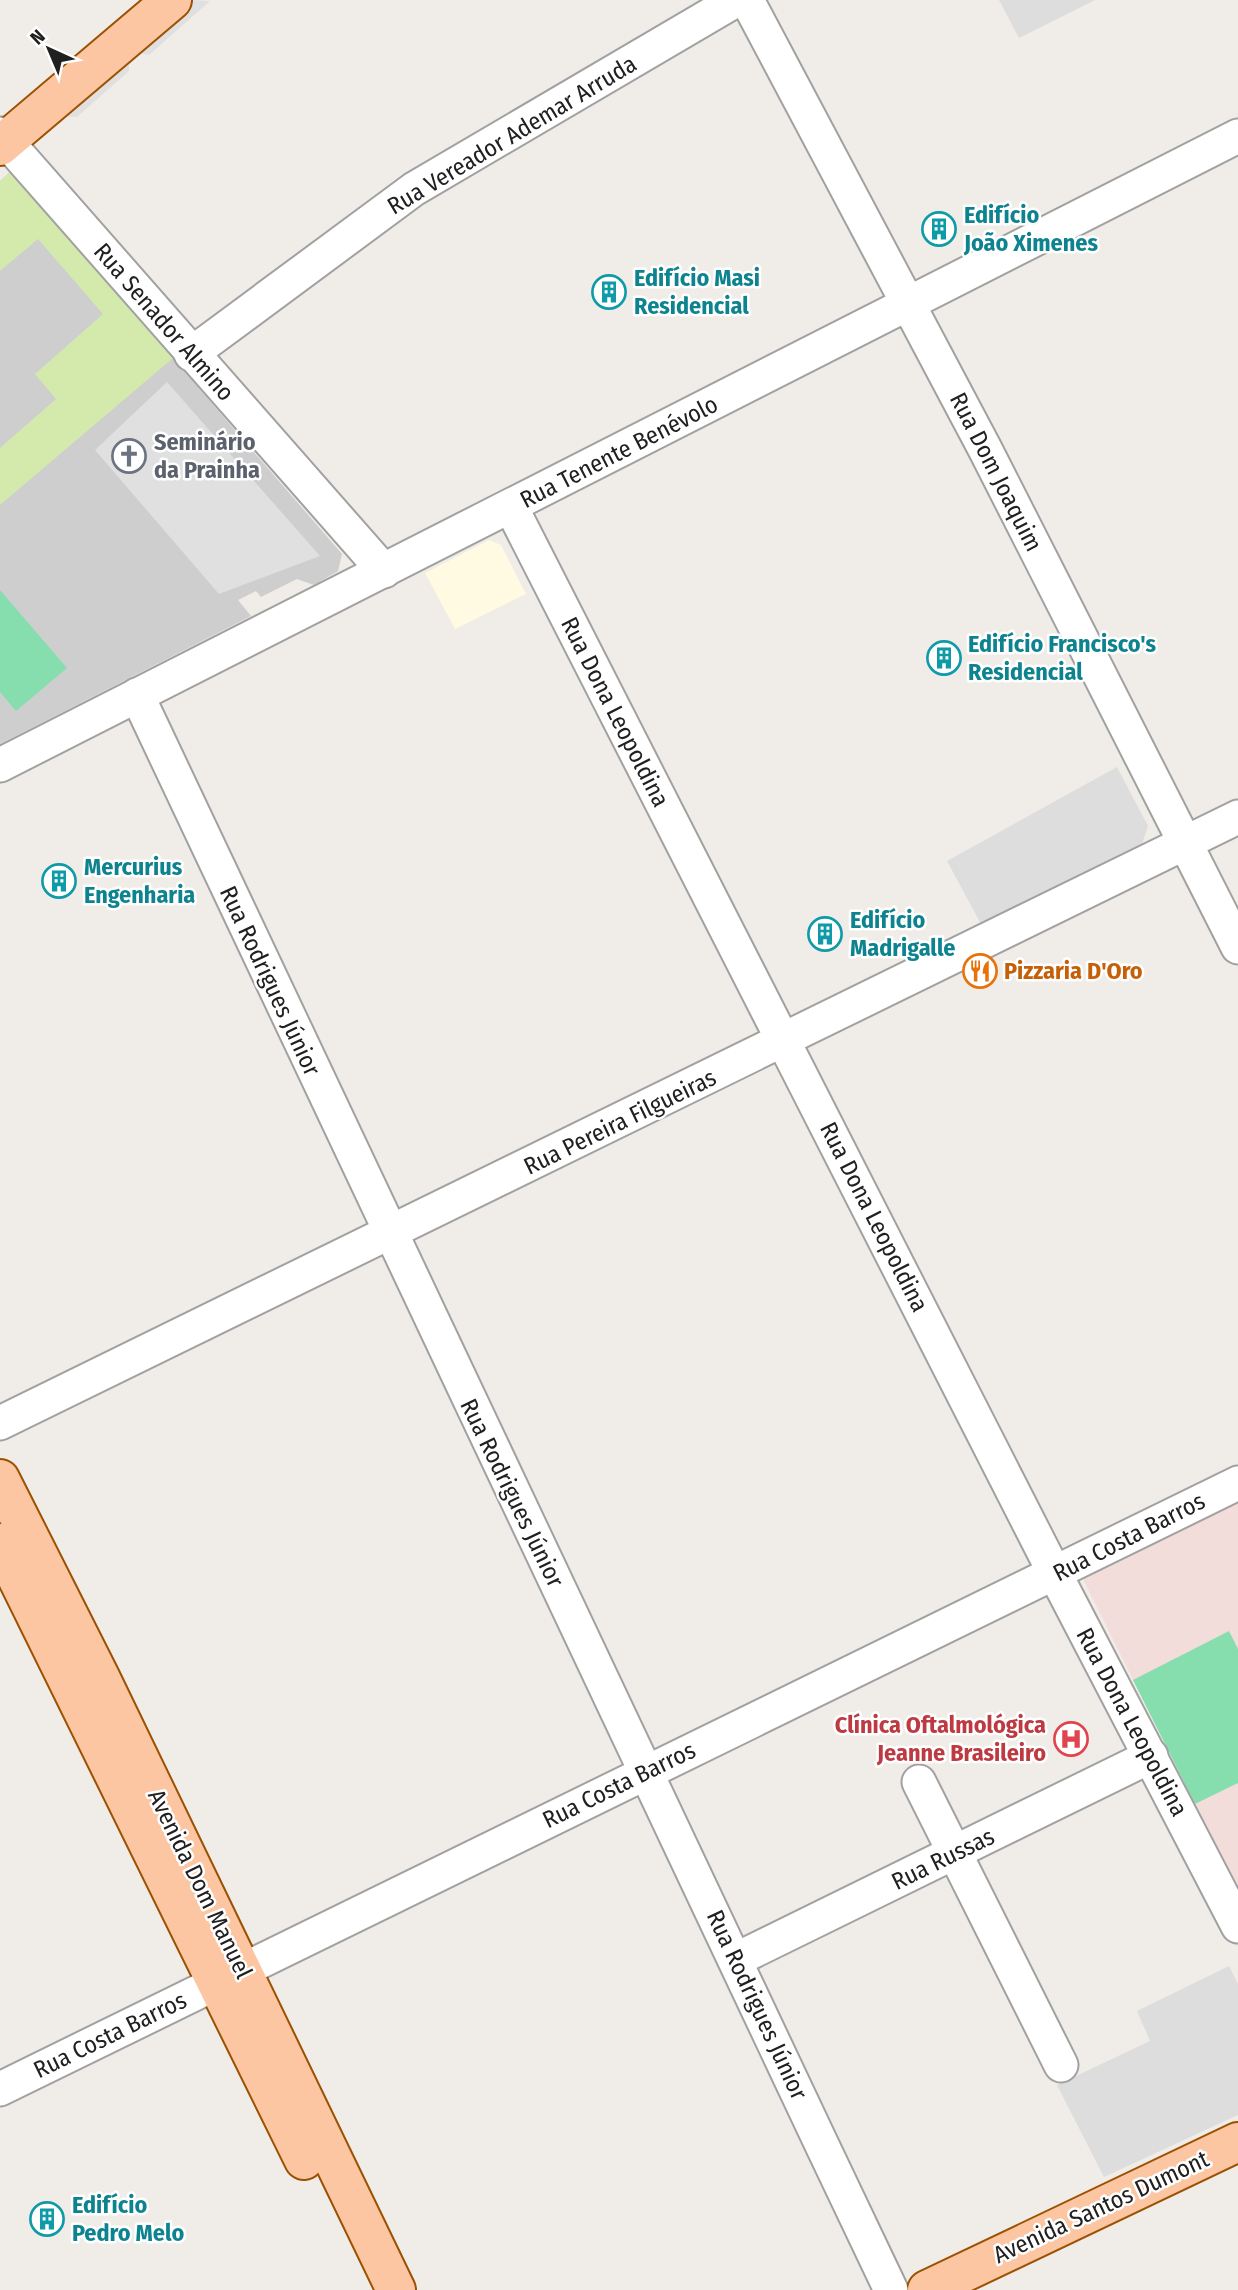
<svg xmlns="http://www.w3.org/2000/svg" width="1238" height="2290" font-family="'Fira Sans Condensed',sans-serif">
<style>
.residential{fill:#dedddd}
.education{fill:#fffae1}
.religious{fill:#cecece}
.military{fill:#f2ddda}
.grass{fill:#d4eaad}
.pitch{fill:#86deaf}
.parking{fill:#e0e0e0}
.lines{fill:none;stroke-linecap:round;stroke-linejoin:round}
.minor-casing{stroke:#a1a1a1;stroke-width:37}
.major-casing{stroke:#9b5101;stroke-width:42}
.minor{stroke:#fff;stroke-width:33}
.major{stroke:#fbc6a1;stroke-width:38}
.labels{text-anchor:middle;stroke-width:5;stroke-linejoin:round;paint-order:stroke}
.street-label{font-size:24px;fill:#202020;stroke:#fff}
.culture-label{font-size:24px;font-weight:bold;fill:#0d838f;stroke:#fff;text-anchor:start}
.worship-label{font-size:24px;font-weight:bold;fill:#5b616d;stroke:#fff;text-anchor:start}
.food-label{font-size:24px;font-weight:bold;fill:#c56008;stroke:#fff;text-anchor:start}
.health-label{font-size:24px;font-weight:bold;fill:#be3a42;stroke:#fff;text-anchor:end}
</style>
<rect width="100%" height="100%" fill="#f0ece7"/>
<g class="residential">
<path d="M999 0H1095L1019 38Z"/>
<path d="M1117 767 1148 826 1142 844 981 924 947 861Z"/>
<path d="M1229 1966 1238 1984V2115L1104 2177 1057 2085 1150 2041 1137 2011Z"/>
</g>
<path class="education" d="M489 540 501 545 526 594 455 629 425 573Z"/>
<path class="religious" d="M11 171 342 554 338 571 314 585 297 579 261 597 256 591 238 600 251 616 0 744V181Z"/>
<path class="military" d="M1238 1503V1891L1083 1579Z"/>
<path class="grass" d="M11 171 173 358 0 505V448L56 399 35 374 103 314 38 239 0 271V181Z"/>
<g class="pitch">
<path d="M0 590 67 668 16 711 0 692Z"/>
<path d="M1229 1631 1238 1649V1783L1195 1804 1133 1680Z"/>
</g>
<g class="parking">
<path d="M189 0 210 1 149 55 130 51Z"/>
<path d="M118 63 129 65V71L77 117 54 116Z"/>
<path d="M167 382 320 556 219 594 95 450Z"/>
</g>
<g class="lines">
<g class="minor-casing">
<g id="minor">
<path d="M747 0 985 449 1238 947"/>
<path d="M0 134 384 571"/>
<path d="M191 354 414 189 736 0"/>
<path d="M511 507 1055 1574 1238 1926"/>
<path d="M137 695C387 1227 638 1759 891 2290"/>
<path d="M0 765 1238 136"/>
<path d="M0 1423 1238 817"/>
<path d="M919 1782 1061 2065"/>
<path d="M735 1960 1151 1756"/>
<path d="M0 2089 1238 1483"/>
</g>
</g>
<g class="major-casing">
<g id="major">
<path d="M0 146 172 0"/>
<path d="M0 1479 100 1677 396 2290"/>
<path d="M0 1543 304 2160"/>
<path d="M927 2290 1238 2142"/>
</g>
</g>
<use href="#minor" class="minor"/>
<use href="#major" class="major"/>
</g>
<defs>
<g id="building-ring" transform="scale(1.75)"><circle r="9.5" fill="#fff" stroke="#0f9aa8" stroke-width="1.5"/><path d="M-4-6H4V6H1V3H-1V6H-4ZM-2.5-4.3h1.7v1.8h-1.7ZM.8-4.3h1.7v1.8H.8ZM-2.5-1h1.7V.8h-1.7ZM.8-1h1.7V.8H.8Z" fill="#0f9aa8"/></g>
<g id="church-ring" transform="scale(1.75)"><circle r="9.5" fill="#fff" stroke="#6b7280" stroke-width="1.5"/><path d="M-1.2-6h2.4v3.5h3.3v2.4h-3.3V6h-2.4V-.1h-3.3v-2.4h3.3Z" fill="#6b7280"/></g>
<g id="restaurant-ring" transform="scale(1.75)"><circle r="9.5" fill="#fff" stroke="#e8710a" stroke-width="1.5"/><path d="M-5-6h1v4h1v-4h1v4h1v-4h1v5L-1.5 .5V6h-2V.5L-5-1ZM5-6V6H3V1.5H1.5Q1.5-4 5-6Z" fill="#e8710a"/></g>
<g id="hospital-ring" transform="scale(1.75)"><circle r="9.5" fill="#fff" stroke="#e0444e" stroke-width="1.5"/><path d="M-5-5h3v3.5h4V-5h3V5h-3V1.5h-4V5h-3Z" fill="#e0444e"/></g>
</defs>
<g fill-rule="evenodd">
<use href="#building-ring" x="939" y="229"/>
<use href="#building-ring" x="609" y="292"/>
<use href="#church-ring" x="129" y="456"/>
<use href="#building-ring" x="944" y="658"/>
<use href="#building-ring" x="59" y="881"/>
<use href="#building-ring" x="825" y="934"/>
<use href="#restaurant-ring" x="980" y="971"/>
<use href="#hospital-ring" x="1071" y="1739"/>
<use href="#building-ring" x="47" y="2219"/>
</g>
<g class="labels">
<g class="street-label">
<text transform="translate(512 135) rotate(-31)" y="8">Rua Vereador Ademar Arruda</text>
<text transform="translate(164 322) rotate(49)" y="8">Rua Senador Almino</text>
<text transform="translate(619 452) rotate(-27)" y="8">Rua Tenente Benévolo</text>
<text transform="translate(996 472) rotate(63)" y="8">Rua Dom Joaquim</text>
<text transform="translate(615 712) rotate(63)" y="8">Rua Dona Leopoldina</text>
<text transform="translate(270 981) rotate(65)" y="8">Rua Rodrigues Júnior</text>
<text transform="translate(620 1122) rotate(-26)" y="8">Rua Pereira Filgueiras</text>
<text transform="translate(874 1217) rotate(63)" y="8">Rua Dona Leopoldina</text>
<text transform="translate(512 1493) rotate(64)" y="8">Rua Rodrigues Júnior</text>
<text transform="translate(1129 1537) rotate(-27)" y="8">Rua Costa Barros</text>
<text transform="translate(1132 1722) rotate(62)" y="8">Rua Dona Leopoldina</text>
<text transform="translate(619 1785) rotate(-26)" y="8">Rua Costa Barros</text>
<text transform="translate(943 1859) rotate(-26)" y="8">Rua Russas</text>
<text transform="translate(200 1884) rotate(64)" y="8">Avenida Dom Manuel</text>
<text transform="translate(757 2005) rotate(65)" y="8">Rua Rodrigues Júnior</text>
<text transform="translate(110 2035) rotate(-26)" y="8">Rua Costa Barros</text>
<text transform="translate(1101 2207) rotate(-25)" y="8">Avenida Santos Dumont</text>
</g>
<g class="culture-label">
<text x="964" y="223">Edifício<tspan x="964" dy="28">João Ximenes</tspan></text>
<text x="634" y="286">Edifício Masi<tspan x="634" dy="28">Residencial</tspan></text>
<text x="968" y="652">Edifício Francisco's<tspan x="968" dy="28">Residencial</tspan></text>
<text x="84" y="875">Mercurius<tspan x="84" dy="28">Engenharia</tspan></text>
<text x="850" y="928">Edifício<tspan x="850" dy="28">Madrigalle</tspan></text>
<text x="72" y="2213">Edifício<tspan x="72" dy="28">Pedro Melo</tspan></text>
</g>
<g class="worship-label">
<text x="154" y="450">Seminário<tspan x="154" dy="28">da Prainha</tspan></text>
</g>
<g class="food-label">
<text x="1004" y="979">Pizzaria D'Oro</text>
</g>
<g class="health-label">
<text x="1046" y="1733">Clínica Oftalmológica<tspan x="1046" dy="28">Jeanne Brasileiro</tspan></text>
</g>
</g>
<g transform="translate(49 49) rotate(316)" stroke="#ffffff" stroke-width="5" paint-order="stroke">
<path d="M0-5L12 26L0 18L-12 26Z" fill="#202020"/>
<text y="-10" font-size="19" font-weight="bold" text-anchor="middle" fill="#202020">N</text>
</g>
</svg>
